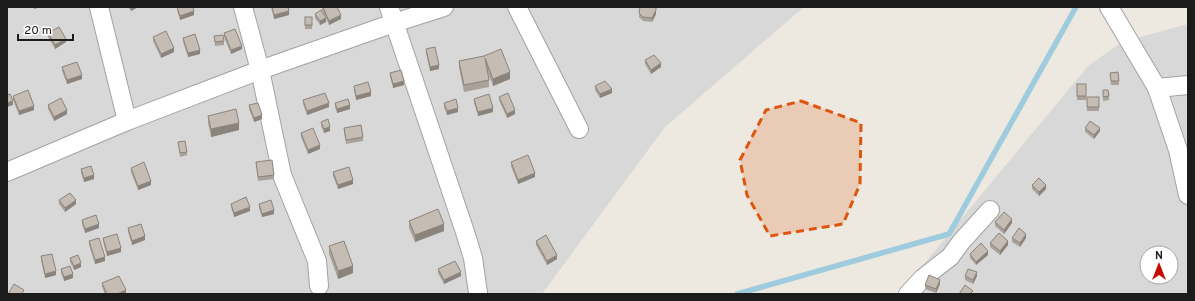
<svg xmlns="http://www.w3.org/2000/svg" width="1195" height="301" font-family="Overpass,sans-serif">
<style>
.residential{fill:#d9d8d8;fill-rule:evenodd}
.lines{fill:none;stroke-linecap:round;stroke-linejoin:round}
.stream{stroke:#9ecbdd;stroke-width:5.5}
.street-casing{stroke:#a2a2a2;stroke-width:20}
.street{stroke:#fff;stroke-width:18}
.wall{fill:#a9a29a}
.shaded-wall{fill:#8a847d}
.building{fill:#c5bcb3;stroke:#8a847d}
.marked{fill:#de560d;fill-opacity:0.2;stroke:#de560d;stroke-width:3;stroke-dasharray:8 5;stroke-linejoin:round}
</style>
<rect width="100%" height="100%" fill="#ede9e0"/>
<g class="residential">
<path d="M7 7H804L665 127 542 294H7Z"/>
<path d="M1188 24V294H899L1088 66 1122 42ZM1147 253H1171V277H1147Z"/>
</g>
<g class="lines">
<path class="stream" d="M737 294 949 234 1076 7"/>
<g class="street-casing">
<g id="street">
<path d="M99 7 127 121"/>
<path d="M243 7 260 70 282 175 317 261 319 286"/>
<path d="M389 7 465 232 473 258 478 293"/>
<path d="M517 7 579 129"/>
<path d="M1109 7 1157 88 1178 150 1188 195"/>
<path d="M1157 88 1188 85"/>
<path d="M7 172 127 121 260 70 394 23 444 7"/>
<path d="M908 294 923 278 950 257 961 242 990 210"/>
</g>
</g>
<use href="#street" class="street"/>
</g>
<g class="wall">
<path d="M128 7H138L131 11Z"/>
<path d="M177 7H193L194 15 180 20 177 10Z"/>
<path d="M271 7H288L289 15 274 19Z"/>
<path d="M322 7H337L341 19 329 25 322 10Z"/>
<path d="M639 13 656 14 652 22 643 21 639 17Z"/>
<path d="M315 14 326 22 320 25 315 18Z"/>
<rect x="305" y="17" width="7" height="12"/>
<path d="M48 33 66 42 55 49 48 37Z"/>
<path d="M224 33 242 49 231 54 224 37Z"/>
<path d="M214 36 224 41V45L215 46Z"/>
<path d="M153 37 174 52 161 58 153 41Z"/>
<path d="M183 38 200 54 188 57 183 42Z"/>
<path d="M426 49 439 69 430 71 426 53Z"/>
<path d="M484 56 510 79 493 86 487 71 489 80V87L464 92 459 68V61Z"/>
<path d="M645 60 661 67 651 74 645 64Z"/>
<path d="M62 67 82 79 67 84 62 71Z"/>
<path d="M1118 72 1119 85H1111L1110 73Z"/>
<path d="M390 73 404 85 393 88 390 77Z"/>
<rect x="1077" y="84" width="9" height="16"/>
<path d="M354 86 371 96 356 100 354 90Z"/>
<path d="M595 86 612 93 600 98 595 90Z"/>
<path d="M1103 90 1109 96V100L1103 101Z"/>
<path d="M13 96 34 110 19 115 13 100Z"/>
<path d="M499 97 515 114 507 118 499 100Z"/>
<rect x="1087" y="97" width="12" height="14"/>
<path d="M474 99 493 112 478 116 474 103Z"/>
<path d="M303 100 329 107 307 115 303 104Z"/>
<path d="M335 103 350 109 337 113 335 107Z"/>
<path d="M444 103 458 112 447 115 444 107Z"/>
<path d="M48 105 67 114 54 121 48 109Z"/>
<path d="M249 105 262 119 254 122 249 109Z"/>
<path d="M208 116 239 130 211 137 208 123Z"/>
<path d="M321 122 330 131 324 133 321 126Z"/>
<path d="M344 128 363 137V141L346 144 344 132Z"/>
<path d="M1085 128 1100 131 1094 139 1085 132Z"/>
<path d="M301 133 320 149 308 154 301 137Z"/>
<path d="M178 142 187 152V155L180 157Z"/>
<path d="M256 162 274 175V179L258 181Z"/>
<path d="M511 162 535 177 518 184 511 166Z"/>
<path d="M131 168 151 185 138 190 131 172Z"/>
<path d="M81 169 94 179 84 182 81 173Z"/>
<path d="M333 172 353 184 338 189 333 176Z"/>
<path d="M1032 185 1046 189 1039 196 1032 189Z"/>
<path d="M59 200 76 204 65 212 59 204Z"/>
<path d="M231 204 250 211 234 217 231 207Z"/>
<path d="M259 204 274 214 262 217 259 208Z"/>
<path d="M82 220 99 228 85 233 82 224Z"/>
<path d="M409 221 444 231 415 242 409 228Z"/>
<path d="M995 222 1012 223 1004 234 995 226Z"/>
<path d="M128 228 145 240 132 245 128 232Z"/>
<path d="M103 238 121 252 107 256 103 242Z"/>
<path d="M1012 238H1026L1020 247 1012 242Z"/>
<path d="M89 241 105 261 95 264 89 245Z"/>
<path d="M536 241 557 259 547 265 536 245Z"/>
<path d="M990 243 1008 245 1000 255 990 247Z"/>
<path d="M329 246 353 273 338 279 329 254Z"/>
<path d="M970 254 988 255 976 265 970 258Z"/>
<path d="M41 256 56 275 45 278 41 260Z"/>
<path d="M70 258 81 267 74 270 70 262Z"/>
<path d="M61 269 73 278 64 281 61 273Z"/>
<path d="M438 269 461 276 444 284 438 273Z"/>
<path d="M965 276H977L973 284 965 280Z"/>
<path d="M102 283 126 294H105L102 287Z"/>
<path d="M940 284 936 293 925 289V285Z"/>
</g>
<g class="shaded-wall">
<path d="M34 7H42L34 9Z"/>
<path d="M132 7H138L131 11V8Z"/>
<path d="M656 10V14L652 22V18Z"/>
<path d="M194 11V15L180 20V16Z"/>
<path d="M289 11V15L274 19V15Z"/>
<path d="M341 15V19L329 25V21Z"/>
<path d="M326 18V22L320 25V21Z"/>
<path d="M66 39V42L55 49V45Z"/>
<path d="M242 46V49L231 54V50Z"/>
<path d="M174 48V52L161 58V54Z"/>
<path d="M200 50V54L188 57V53Z"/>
<path d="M661 63V67L651 74V70Z"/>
<path d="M439 65V69L430 71V67Z"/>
<path d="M510 72V79L493 86V79Z"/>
<path d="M82 75V79L67 84V80Z"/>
<path d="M404 81V85L393 88V84Z"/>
<path d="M612 89V93L600 98V94Z"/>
<path d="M371 92V96L356 100V96Z"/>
<path d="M13 101V105L7 107V103Z"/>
<path d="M329 103V107L307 115V111Z"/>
<path d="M350 105V109L337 113V109Z"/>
<path d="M34 106V110L19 115V111Z"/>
<path d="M458 108V112L447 115V111Z"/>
<path d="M493 108V112L478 116V112Z"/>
<path d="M67 110V114L54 121V117Z"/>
<path d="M515 110V114L507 118V114Z"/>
<path d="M262 115V119L254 122V118Z"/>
<path d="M239 123V130L211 137V129Z"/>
<path d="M330 127V131L324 133V129Z"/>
<path d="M1100 128V131L1094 139V135Z"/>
<path d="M320 145V149L308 154V150Z"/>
<path d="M535 173V177L518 184V180Z"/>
<path d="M94 175V179L84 182V178Z"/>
<path d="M353 180V184L338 189V185Z"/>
<path d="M151 181V185L138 190V186Z"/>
<path d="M1046 185V189L1039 196V192Z"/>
<path d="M76 200V204L65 212V208Z"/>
<path d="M250 207V211L234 217V213Z"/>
<path d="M274 210V214L262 217V214Z"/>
<path d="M1012 219V223L1004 234V230Z"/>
<path d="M99 224V228L85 233V229Z"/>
<path d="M444 224V231L415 242V235Z"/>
<path d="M1026 234V238L1020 247V243Z"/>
<path d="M145 236V240L132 245V241Z"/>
<path d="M1008 241V245L1000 255V251Z"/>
<path d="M121 248V252L107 256V252Z"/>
<path d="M988 251V255L976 265V262Z"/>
<path d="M557 255V259L547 265V261Z"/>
<path d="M105 257V261L95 264V260Z"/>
<path d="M81 263V267L74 270V266Z"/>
<path d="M353 266V273L338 279V271Z"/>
<path d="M56 271V275L45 278V274Z"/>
<path d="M461 272V276L444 284V280Z"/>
<path d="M977 272V276L973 284V280Z"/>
<path d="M73 274V278L64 281V277Z"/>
<path d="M940 280V284L936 293V289Z"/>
<path d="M126 290V294H117Z"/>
</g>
<g class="building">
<path d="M177 7H193L194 11 180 16Z"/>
<path d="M272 7H288L289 11 274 15Z"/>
<path d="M323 7H337L341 15 329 21Z"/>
<path d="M640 7H656V10L652 18 643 17 639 13Z"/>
<path d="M321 10 326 18 320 21 315 14Z"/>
<rect x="305" y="17" width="7" height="8"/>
<path d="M59 27 66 39 55 45 48 33Z"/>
<path d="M235 29 242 46 231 50 224 33Z"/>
<path d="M166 31 174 48 161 54 153 37Z"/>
<path d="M195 34 200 50 188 53 183 38Z"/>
<path d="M223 35 224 41 215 42 214 36Z"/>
<path d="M435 47 439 65 430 67 426 49Z"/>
<path d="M501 49 510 72 493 79 485 58 489 80 464 85 459 61 484 56Z"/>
<path d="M654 55 661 63 651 70 645 60Z"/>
<path d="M77 62 82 75 67 80 62 67Z"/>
<path d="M401 70 404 81 393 84 390 73Z"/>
<path d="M1118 72 1119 81H1111L1110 73Z"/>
<path d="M605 81 612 89 600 94 595 86Z"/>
<path d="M368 82 371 92 356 96 354 86Z"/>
<rect x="1077" y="84" width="9" height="12"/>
<path d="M28 90 34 106 19 111 13 96Z"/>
<path d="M1103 90H1108L1109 96 1103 97Z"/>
<path d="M325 93 329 103 307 111 303 100Z"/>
<path d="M508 93 515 110 507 114 499 97Z"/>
<path d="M10 94 13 101 7 103V95Z"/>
<path d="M489 94 493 108 478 112 474 99Z"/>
<rect x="1087" y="97" width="12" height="10"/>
<path d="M61 98 67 110 54 117 48 105Z"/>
<path d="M348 99 350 105 337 109 335 103Z"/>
<path d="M456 99 458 108 447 111 444 103Z"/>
<path d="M258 103 262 115 254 118 249 105Z"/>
<path d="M236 109 239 123 211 129 208 116Z"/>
<path d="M328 119 330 127 324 129 321 122Z"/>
<path d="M1090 121 1100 128 1094 135 1085 128Z"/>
<path d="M361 125 363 137 346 140 344 128Z"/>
<path d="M313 128 320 145 308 150 301 133Z"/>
<path d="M185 141 187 152 180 153 178 142Z"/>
<path d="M528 155 535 173 518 180 511 162Z"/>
<path d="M272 160 274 175 258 177 256 162Z"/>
<path d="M144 162 151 181 138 186 131 168Z"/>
<path d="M91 166 94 175 84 178 81 169Z"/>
<path d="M349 167 353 180 338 185 333 172Z"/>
<path d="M1039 178 1046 185 1039 192 1032 185Z"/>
<path d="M70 193 76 200 65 208 59 200Z"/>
<path d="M246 197 250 207 234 213 231 204Z"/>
<path d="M271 200 274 210 262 214 259 204Z"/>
<path d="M438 209 444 224 415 235 409 221Z"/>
<path d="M1004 212 1012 219 1004 230 995 222Z"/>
<path d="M96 215 99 224 85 229 82 220Z"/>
<path d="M141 224 145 236 132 241 128 228Z"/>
<path d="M1019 228 1026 234 1020 243 1012 238Z"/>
<path d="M999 233 1008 241 1000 251 990 243Z"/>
<path d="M117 234 121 248 107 252 103 238Z"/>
<path d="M546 235 557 255 547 261 536 241Z"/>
<path d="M99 238 105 257 95 260 89 241Z"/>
<path d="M344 241 353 266 338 271 329 246Z"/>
<path d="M981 243 988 251 976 262 970 254Z"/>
<path d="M52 254 56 271 45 274 41 256Z"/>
<path d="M78 255 81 263 74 266 70 258Z"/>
<path d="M455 261 461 272 444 280 438 269Z"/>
<path d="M70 266 73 274 64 277 61 269Z"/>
<path d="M968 269 977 272 973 280 965 276Z"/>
<path d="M929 275 940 280 936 289 925 285Z"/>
<path d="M119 276 126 290 117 294H107L102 283Z"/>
<path d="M14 284 24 290 22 294H8Z"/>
<path d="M965 285 973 291 970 294H959Z"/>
</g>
<path class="marked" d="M801 101 861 123 860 184 843 224 770 236 747 195 740 160 766 110Z"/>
<rect width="1195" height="301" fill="none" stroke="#1b1b1b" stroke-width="16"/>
<g transform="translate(1159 265)"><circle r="19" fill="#ffffff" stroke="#a4a4a4"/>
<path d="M0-3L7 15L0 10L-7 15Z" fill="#c60b00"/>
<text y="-6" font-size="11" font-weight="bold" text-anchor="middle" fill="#1b1b1b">N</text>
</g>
<path d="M18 34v6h55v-6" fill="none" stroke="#1b1b1b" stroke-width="2"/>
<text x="24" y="34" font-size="12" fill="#1b1b1b" stroke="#ffffff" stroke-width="3" paint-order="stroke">20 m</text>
</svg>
